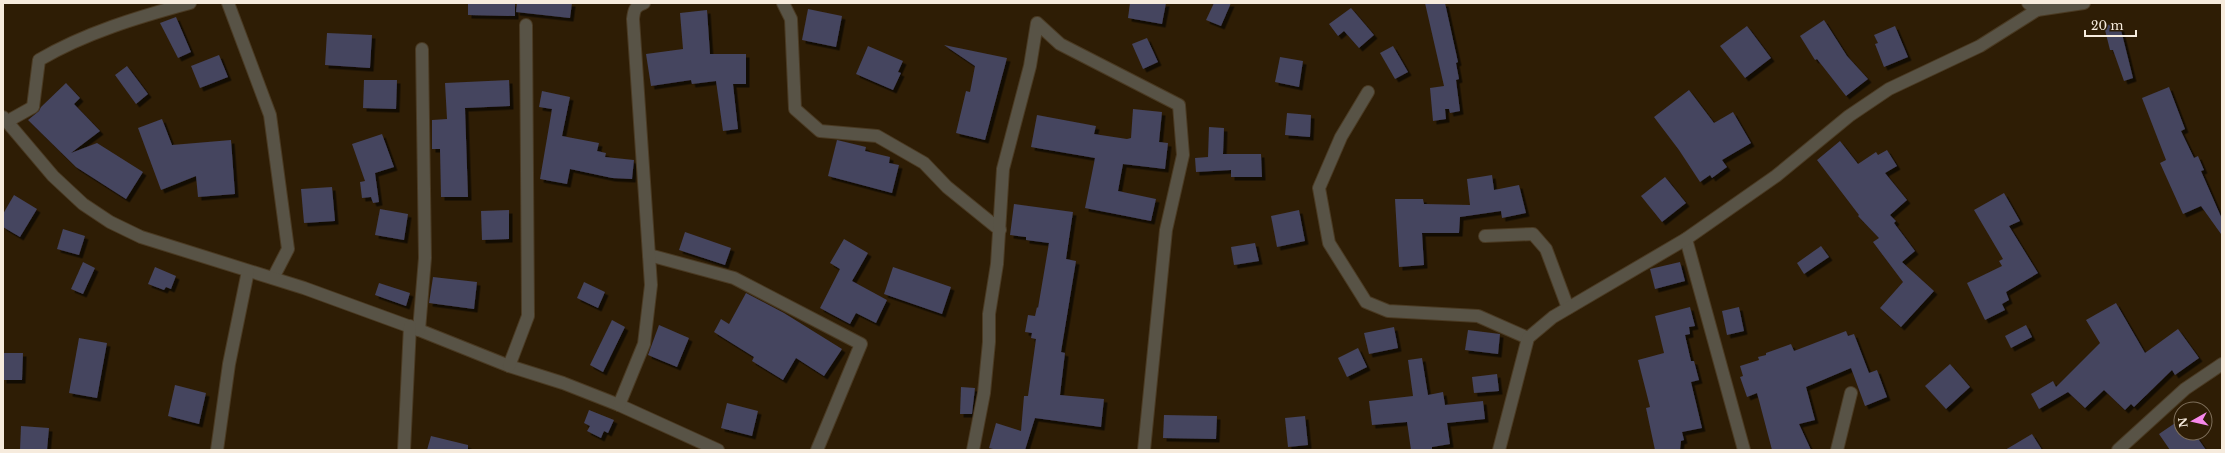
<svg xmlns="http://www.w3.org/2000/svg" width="2225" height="453" font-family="'Libre Baskerville',serif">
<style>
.building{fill:#45445f;filter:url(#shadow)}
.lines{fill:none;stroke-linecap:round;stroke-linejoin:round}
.minor-casing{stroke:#4a3a23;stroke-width:14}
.minor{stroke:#585346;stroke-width:12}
</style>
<defs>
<filter id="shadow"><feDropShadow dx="3.5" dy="3.5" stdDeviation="0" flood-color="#0009"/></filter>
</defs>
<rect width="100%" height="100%" fill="#2e1d05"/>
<g class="building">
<path d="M468 3H515V16L468 15Z"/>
<path d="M517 3H572L570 18 516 12Z"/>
<path d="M1130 3H1166L1162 24 1128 18Z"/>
<path d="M1214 3H1231L1221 26 1206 20Z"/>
<path d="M1425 3H1445L1458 62 1456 63 1459 79 1456 80 1460 111 1450 113 1449 109H1445L1446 119 1433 121 1430 88 1444 86Z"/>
<path d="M1351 8 1374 35 1359 48 1344 31 1338 36 1329 24Z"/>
<path d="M808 9 842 16 836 47 802 40Z"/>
<path d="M707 10 710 54H746V84H733L738 129 723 131 716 81 692 84 691 80 651 86 646 54 683 49 680 13Z"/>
<path d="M176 17 191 52 178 58 160 23Z"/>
<path d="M1824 20 1847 56 1868 79 1846 96 1817 59 1815 60 1800 36Z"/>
<path d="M2119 22 2133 78 2124 81 2113 50H2110L2104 26Z"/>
<path d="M1747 26 1771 58 1745 78 1720 46Z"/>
<path d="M1895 26 1908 57 1884 67 1875 44 1878 43 1874 35Z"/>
<path d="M327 33 372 35 370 68 325 65Z"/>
<path d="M1147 38 1158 62 1143 69 1132 44Z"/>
<path d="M944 45 1007 58 985 140 956 133 966 91 970 92 975 66Z"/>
<path d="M868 46 903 61 898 72 901 73 893 90 856 74Z"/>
<path d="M1393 46 1408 72 1395 79 1380 53Z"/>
<path d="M219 55 228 77 200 88 191 66Z"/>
<path d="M1280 57 1303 61 1299 87 1275 82Z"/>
<path d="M127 66 148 94 136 104 115 75Z"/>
<path d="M364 80H397L396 109 363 108Z"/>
<path d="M509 80 510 106 465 108 468 197H441L440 149H432V120L447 119 445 83Z"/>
<path d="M66 83 80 98 74 104 100 131 71 153 97 143 143 172 126 199 76 167 28 120 39 111 41 107Z"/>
<path d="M2169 87 2185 129 2181 131 2194 158 2198 156 2204 170 2201 171 2222 219 2221 234 2201 206 2183 214 2160 163 2166 160 2142 98Z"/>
<path d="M1689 90 1714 123 1733 112 1751 143 1722 160 1727 167 1712 178 1710 175 1700 182 1679 150 1654 117Z"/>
<path d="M542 91 570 97 562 136 599 143 597 151 606 153 605 157 634 160 632 179 612 178 570 169 567 184 540 179 552 109 539 107Z"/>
<path d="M1133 109 1162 112 1159 142 1168 143 1165 169 1123 164 1118 191 1156 199 1151 221 1085 208 1095 158 1031 147 1037 115 1096 126 1094 134 1127 139 1131 138Z"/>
<path d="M1287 113 1311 115 1310 137 1285 135Z"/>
<path d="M162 119 172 145 231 140 235 194 198 197 196 176 161 190 138 128Z"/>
<path d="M1209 127 1224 128 1223 154H1261L1262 177H1231V170L1196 172 1195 158 1208 157Z"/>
<path d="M382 134 394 167 375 173 379 202 373 203 371 197 362 198 360 182 365 181 352 144Z"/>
<path d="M837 140 866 147 865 151 890 157 889 163 899 165 892 193 828 176Z"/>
<path d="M1840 141 1858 164 1876 152 1878 155 1887 150 1897 166 1885 173 1907 200 1890 215 1896 221 1894 223 1915 251 1902 262 1934 291 1901 327 1880 308 1903 282 1873 242 1879 238 1858 216 1859 215 1817 160Z"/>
<path d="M1492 175 1494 190 1519 185 1526 213 1502 218 1501 211 1460 217 1459 233H1422L1424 265 1399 267 1395 199H1423L1424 204 1470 205 1467 179Z"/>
<path d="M1665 177 1686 203 1662 222 1641 196Z"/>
<path d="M332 187 335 221 304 223 301 189Z"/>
<path d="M2004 193 2020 221 2009 226 2038 273 2006 292 2009 300 2002 304 2005 310 1985 320 1967 283 2002 266 1999 261 2003 259 1974 210Z"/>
<path d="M14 195 37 209 20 237 3 227V214Z"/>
<path d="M1014 204 1073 212 1066 259 1076 261 1061 352 1065 353 1060 395 1104 399 1101 427 1035 418 1025 450H997L989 448 996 423 1021 431 1024 396H1028L1036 339 1031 338 1032 333 1025 332 1028 315 1035 316 1037 307 1038 308 1049 243 1026 240V237L1010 235Z"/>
<path d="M380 209 408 214 404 240 375 235Z"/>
<path d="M509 210V239L482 240 481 211Z"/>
<path d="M1299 210 1305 241 1277 247 1271 216Z"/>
<path d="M63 229 85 236 79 255 57 249Z"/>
<path d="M685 232 731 248 725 265 679 250Z"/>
<path d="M844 239 868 253 852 281 887 300 876 323 856 313 850 324 820 308 840 269 830 263Z"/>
<path d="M1255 243 1259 261 1234 265 1231 247Z"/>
<path d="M1821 246 1829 257 1804 274 1797 263Z"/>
<path d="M83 262 95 268 83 294 71 289Z"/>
<path d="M1680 262 1685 281 1655 289 1650 269Z"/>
<path d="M155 267 176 276 171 289 166 287 164 290 148 284Z"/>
<path d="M893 267 951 287 942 314 884 294Z"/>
<path d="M433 277 477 282 474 309 429 303Z"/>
<path d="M584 282 605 292 598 308 577 298Z"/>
<path d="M379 283 410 293 406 306 375 295Z"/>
<path d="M746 293 784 313 842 349 824 376 796 358 783 380 752 361 754 357 714 332 721 319 729 324Z"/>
<path d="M2116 303 2145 353 2178 329 2199 358 2175 375 2172 370 2134 407 2131 404 2125 410 2104 390 2085 408 2068 392 2039 409 2031 394 2053 381 2056 387 2100 343 2086 320Z"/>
<path d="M1690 307 1695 326 1689 327 1690 334 1685 335 1691 361H1694L1699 380 1691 382 1702 428 1682 432 1684 440 1681 441 1680 450H1655L1646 408 1650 407 1638 360 1664 353 1655 316Z"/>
<path d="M1739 307 1744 331 1727 335 1722 311Z"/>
<path d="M612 320 625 327 603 372 590 365Z"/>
<path d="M659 325 689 338 677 367 648 355Z"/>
<path d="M2026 325 2032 337 2011 348 2005 336Z"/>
<path d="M1394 327 1398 348 1369 354 1364 333Z"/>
<path d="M1468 330 1500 334 1498 354 1465 350Z"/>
<path d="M1846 331 1848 336 1854 334 1869 373 1877 370 1887 397 1865 406 1851 368 1806 387 1815 420 1799 424 1811 450H1772L1757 393 1747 397 1740 377 1743 376 1740 366 1759 360 1758 357 1766 355V353L1791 344 1794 351Z"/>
<path d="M79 338 107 343 97 398 69 393Z"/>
<path d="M1358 348 1367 367 1347 377 1338 358Z"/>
<path d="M3 353H23L22 380H3Z"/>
<path d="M1422 358 1428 395 1443 392 1445 405 1483 401 1485 419 1447 423 1450 444 1432 447V450H1411L1407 422 1372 425 1369 401 1413 396 1408 360Z"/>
<path d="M1950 364 1970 387 1946 409 1925 386Z"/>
<path d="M1497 374 1499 391 1474 393 1472 377Z"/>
<path d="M175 385 206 393 199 424 168 416Z"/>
<path d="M961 387 975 388 972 414H960Z"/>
<path d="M727 403 758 411 752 436 721 428Z"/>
<path d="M589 410 614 420 608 433 604 431 601 438 587 431 590 426 584 423Z"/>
<path d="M1164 415 1217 416 1216 439 1163 438Z"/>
<path d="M1305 416 1308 445 1288 447 1285 418Z"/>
<path d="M2181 419V433H2194L2206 450H2170L2159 434Z"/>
<path d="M21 426 49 428 47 450H20Z"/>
<path d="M2032 434 2042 450H2005Z"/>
<path d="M431 436 468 445V450H427Z"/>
</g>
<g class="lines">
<g class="minor-casing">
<g id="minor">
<path d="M228 3 270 115 288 249 273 278"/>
<path d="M783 3 791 19 795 109 820 131 877 136 924 163 947 187 1000 230"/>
<path d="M2037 10 2084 3"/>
<path d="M1368 92 1341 137 1319 188 1329 243 1366 302 1388 311 1478 316 1528 338"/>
<path d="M3 117 53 176 83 204 110 222 141 237 304 288 419 330 509 366 563 383 619 405 718 450"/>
<path d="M8 121 33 107 39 60C85 33 138 17 190 3"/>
<path d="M1485 236 1533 234 1546 249 1568 308"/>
<path d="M1686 239 1744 450"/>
<path d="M649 255 734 278 861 344 817 450"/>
<path d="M419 330 425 258 422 49"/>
<path d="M509 366 528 316 526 25"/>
<path d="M619 405 644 344 651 285 633 19C634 10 635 6 644 3"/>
<path d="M217 450 229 364 248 271"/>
<path d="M404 450 410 326"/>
<path d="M973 450 984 393 989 342V314L997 264 1003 169 1030 66 1037 23 1060 44 1179 105 1183 155 1166 230 1144 450"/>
<path d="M1499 450 1528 338 1553 317 1686 239 1776 176 1849 116 1889 89 1980 46 2037 10 2028 3"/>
<path d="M1837 450 1851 393"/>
<path d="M2118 450 2185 389 2222 364"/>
</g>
</g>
<use href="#minor" class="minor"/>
</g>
<rect width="2225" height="453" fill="none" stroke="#f6ebdd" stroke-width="8"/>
<g transform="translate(2193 421) rotate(262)"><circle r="19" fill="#2e1d05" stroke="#7e6f5b"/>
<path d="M0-3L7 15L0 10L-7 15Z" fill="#f788eb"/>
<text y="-6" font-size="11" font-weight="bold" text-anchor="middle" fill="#f6ebdd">N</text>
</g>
<path d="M2085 30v6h51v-6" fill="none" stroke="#f6ebdd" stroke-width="2"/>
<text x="2091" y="30" font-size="12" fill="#f6ebdd" stroke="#2e1d05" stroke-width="3" paint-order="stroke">20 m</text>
</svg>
